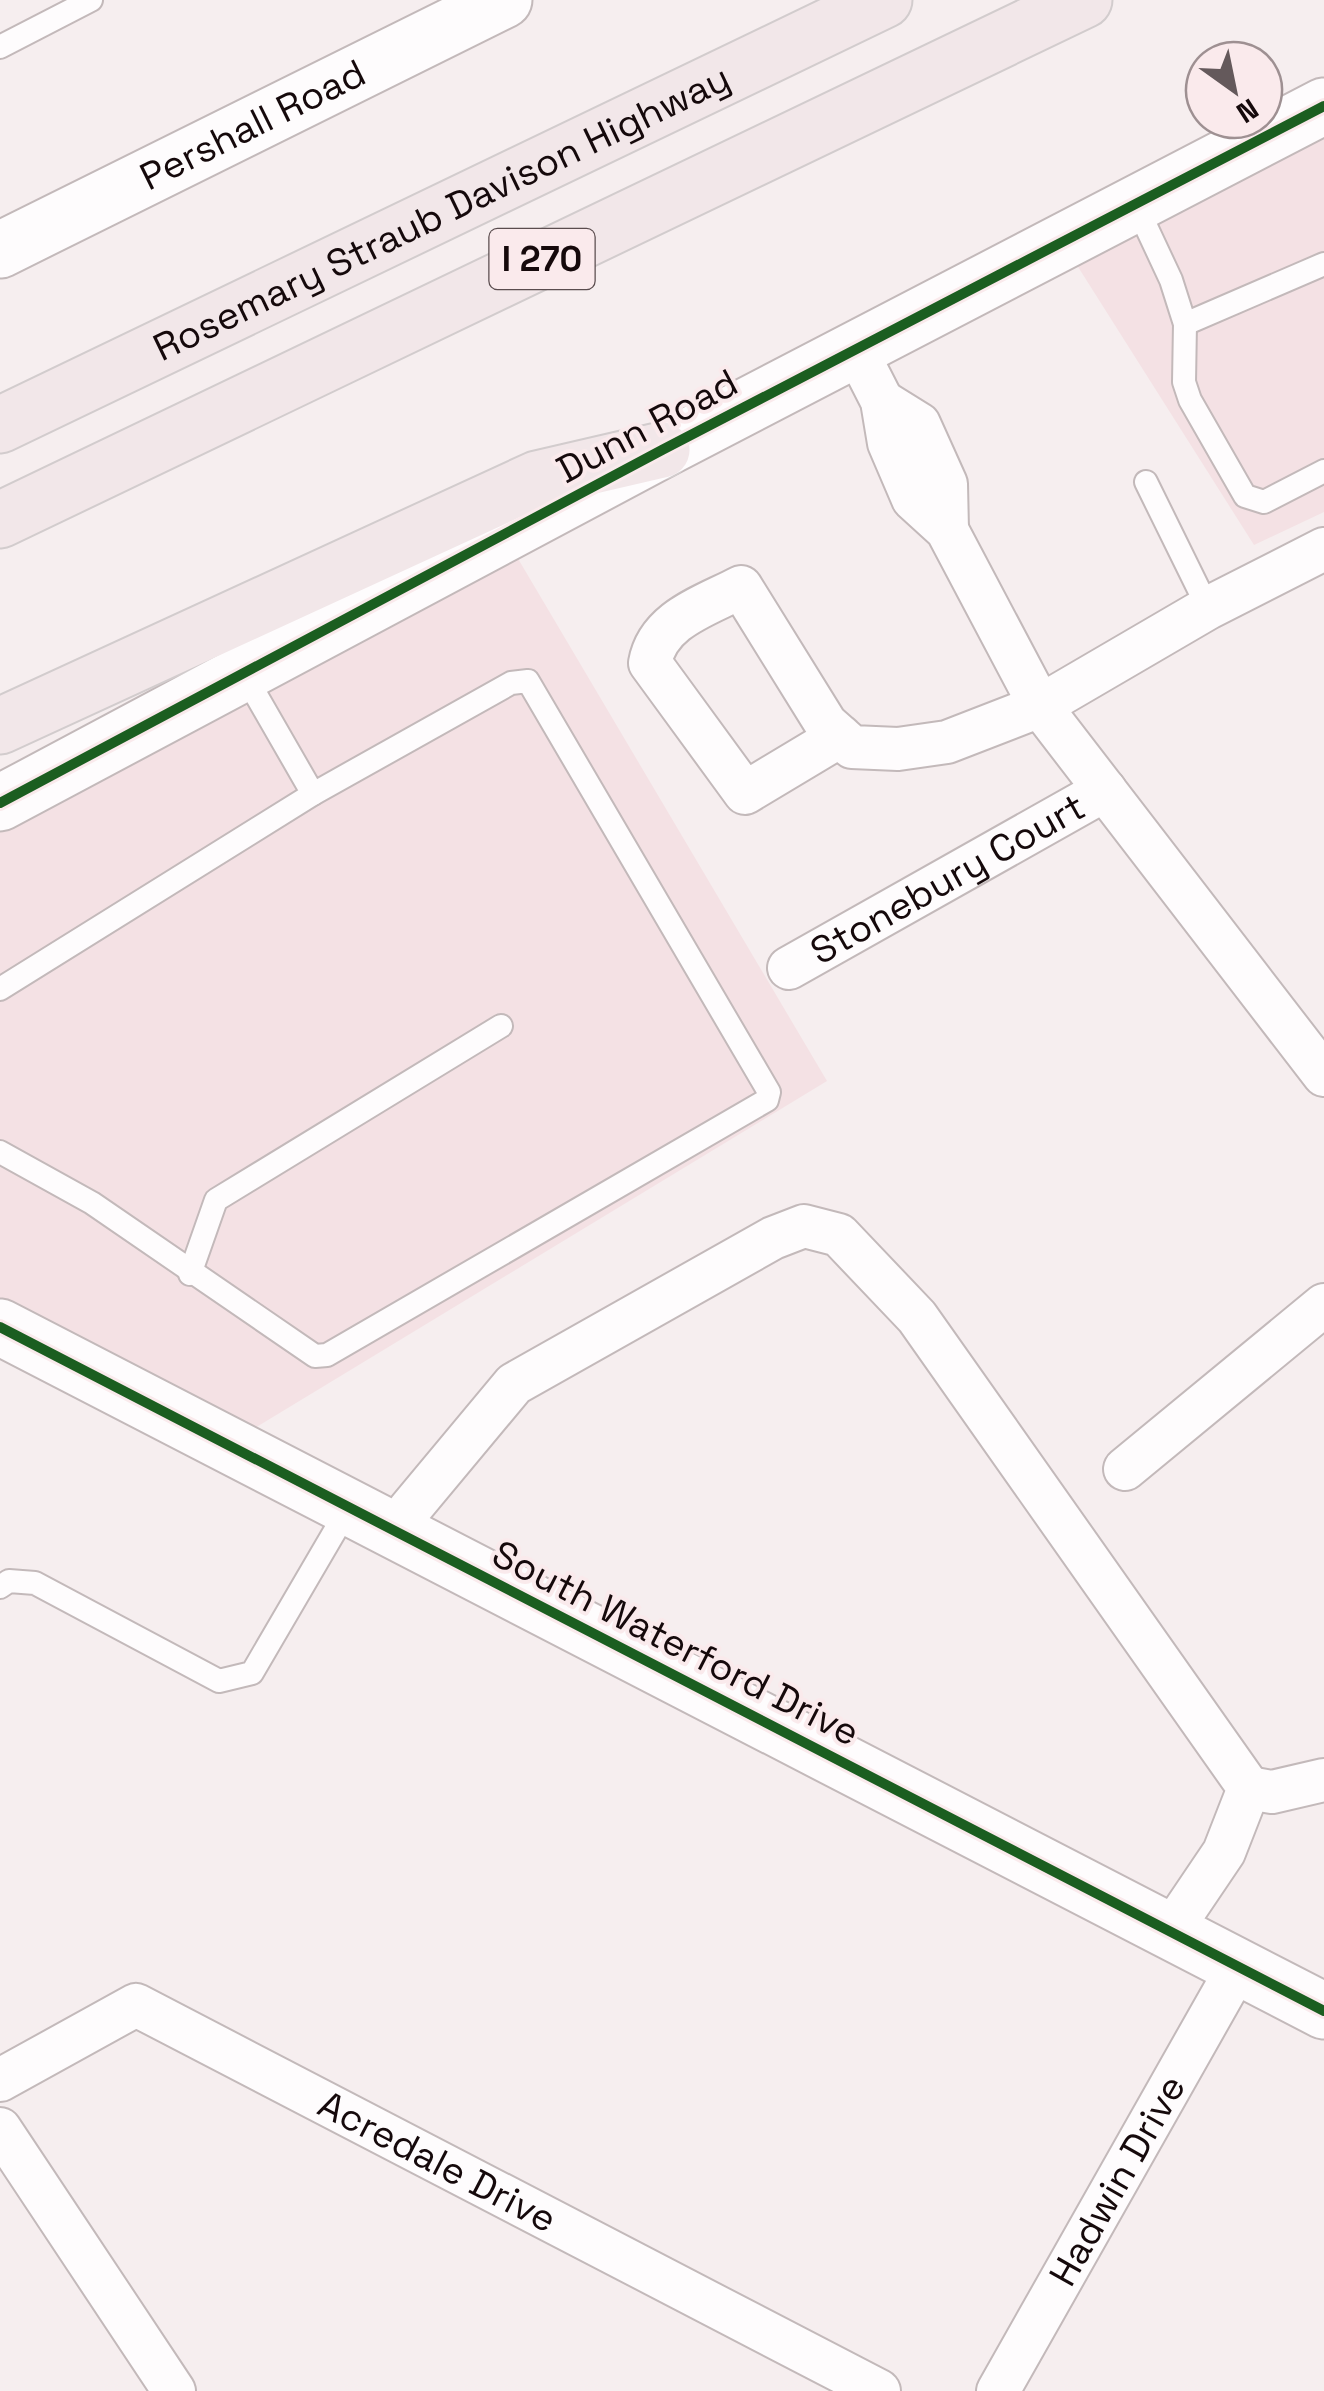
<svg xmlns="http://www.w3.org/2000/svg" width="1324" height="2391" font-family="'Space Grotesk',sans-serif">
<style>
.built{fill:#f4e1e4}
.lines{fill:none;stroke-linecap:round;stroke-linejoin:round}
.service-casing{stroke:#c3b9ba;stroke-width:26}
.minor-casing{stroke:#c3b9ba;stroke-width:46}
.tertiary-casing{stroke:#c3b9ba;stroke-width:59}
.motorway-casing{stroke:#d2cccd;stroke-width:59}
.service{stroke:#fefcfd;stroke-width:22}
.minor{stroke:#fefcfd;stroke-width:42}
.tertiary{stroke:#fefcfd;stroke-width:55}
.motorway{stroke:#f2e7e9;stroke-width:55}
.cycleway-casing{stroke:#faeaec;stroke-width:16}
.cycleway{stroke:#1b5e20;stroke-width:10}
.labels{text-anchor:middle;stroke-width:8;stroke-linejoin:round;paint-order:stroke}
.shield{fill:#faeaec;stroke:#5a4c4e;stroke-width:2.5}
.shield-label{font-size:35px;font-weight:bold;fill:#15090b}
.street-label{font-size:38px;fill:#15090b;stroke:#faeaec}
</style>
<rect width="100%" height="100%" fill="#f6eeef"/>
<g class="built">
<path d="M1324 106V512L1254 545 1061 240Z"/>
<path d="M504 535 827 1081 227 1445 0 1327V803Z"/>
</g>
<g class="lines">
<g class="service-casing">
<g id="service">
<path d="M0 47 91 0"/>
<path d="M1135 203 1171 280 1185 324 1184 382 1190 400 1245 496 1264 502 1324 471"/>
<path d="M1185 324 1324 264"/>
<path d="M1146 482 1208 608"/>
<path d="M0 989 313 794 244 674"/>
<path d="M0 1152 92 1203 315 1356 327 1355 767 1100 769 1092 528 681 511 683 313 794"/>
<path d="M190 1274 216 1200 501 1026"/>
<path d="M0 1587 9 1581 35 1583 219 1681 252 1673 349 1507"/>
</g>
</g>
<g class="minor-casing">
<g id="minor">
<path d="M857 352 882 401 889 443 913 499 947 530 1040 706 1324 1075"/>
<path d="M882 401 919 424 946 484 947 530"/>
<path d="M840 736 745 793 650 663C658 619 705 606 741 587L826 724 852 747 898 749 947 742 1040 706 1208 608 1324 549"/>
<path id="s1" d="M789 968 1105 790"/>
<path d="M1125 1469 1324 1305"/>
<path d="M401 1534 409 1510 514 1384 773 1238 804 1226 839 1235 917 1317 1249 1788 1224 1852 1170 1932"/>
<path d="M1249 1788 1272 1792 1324 1780"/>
<path id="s2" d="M0 2080 136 2005 879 2391"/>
<path d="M0 2129 174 2391"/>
<path id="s3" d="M998 2391 1238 1967"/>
</g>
</g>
<g class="tertiary-casing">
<g id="tertiary">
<path id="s4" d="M0 250 504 0"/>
<path d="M0 803 662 450 1324 106"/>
<path d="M0 1327 1324 2011"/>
</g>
</g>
<g class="motorway-casing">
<g id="motorway">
<path id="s5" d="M0 425 884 0"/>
<path d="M0 520 1084 0"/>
<path d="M0 726 537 479 662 450"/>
</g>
</g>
<use href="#service" class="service"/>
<use href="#minor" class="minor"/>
<use href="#tertiary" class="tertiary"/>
<use href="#motorway" class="motorway"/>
<g class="cycleway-casing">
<g id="cycleway">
<path d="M0 803 662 450 1324 106"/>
<path d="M0 1327 1324 2011"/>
</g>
</g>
<use href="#cycleway" class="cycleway"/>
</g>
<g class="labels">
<rect class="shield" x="489.5" y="229" width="105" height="60" rx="8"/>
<g class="shield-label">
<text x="542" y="271">I 270</text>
</g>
<g class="street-label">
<text dy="13" stroke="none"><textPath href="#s4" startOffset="282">Pershall Road</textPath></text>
<text dy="13" stroke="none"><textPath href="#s5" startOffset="490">Rosemary Straub Davison Highway</textPath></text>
<text transform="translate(647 426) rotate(-28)" y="13">Dunn Road</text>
<text dy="13" stroke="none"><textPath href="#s1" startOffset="182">Stonebury Court</textPath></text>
<text transform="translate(676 1643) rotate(27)" y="13">South Waterford Drive</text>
<text dy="13" stroke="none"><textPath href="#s2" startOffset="495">Acredale Drive</textPath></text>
<text dy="13" stroke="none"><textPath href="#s3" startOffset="242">Hadwin Drive</textPath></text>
</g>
</g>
<g transform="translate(1234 90) rotate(147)"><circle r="48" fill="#faeaec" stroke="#9e9092" stroke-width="2.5"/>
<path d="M0-8L18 38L0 25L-18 38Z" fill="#64595b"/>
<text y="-15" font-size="28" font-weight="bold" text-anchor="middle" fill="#15090b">N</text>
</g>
</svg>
